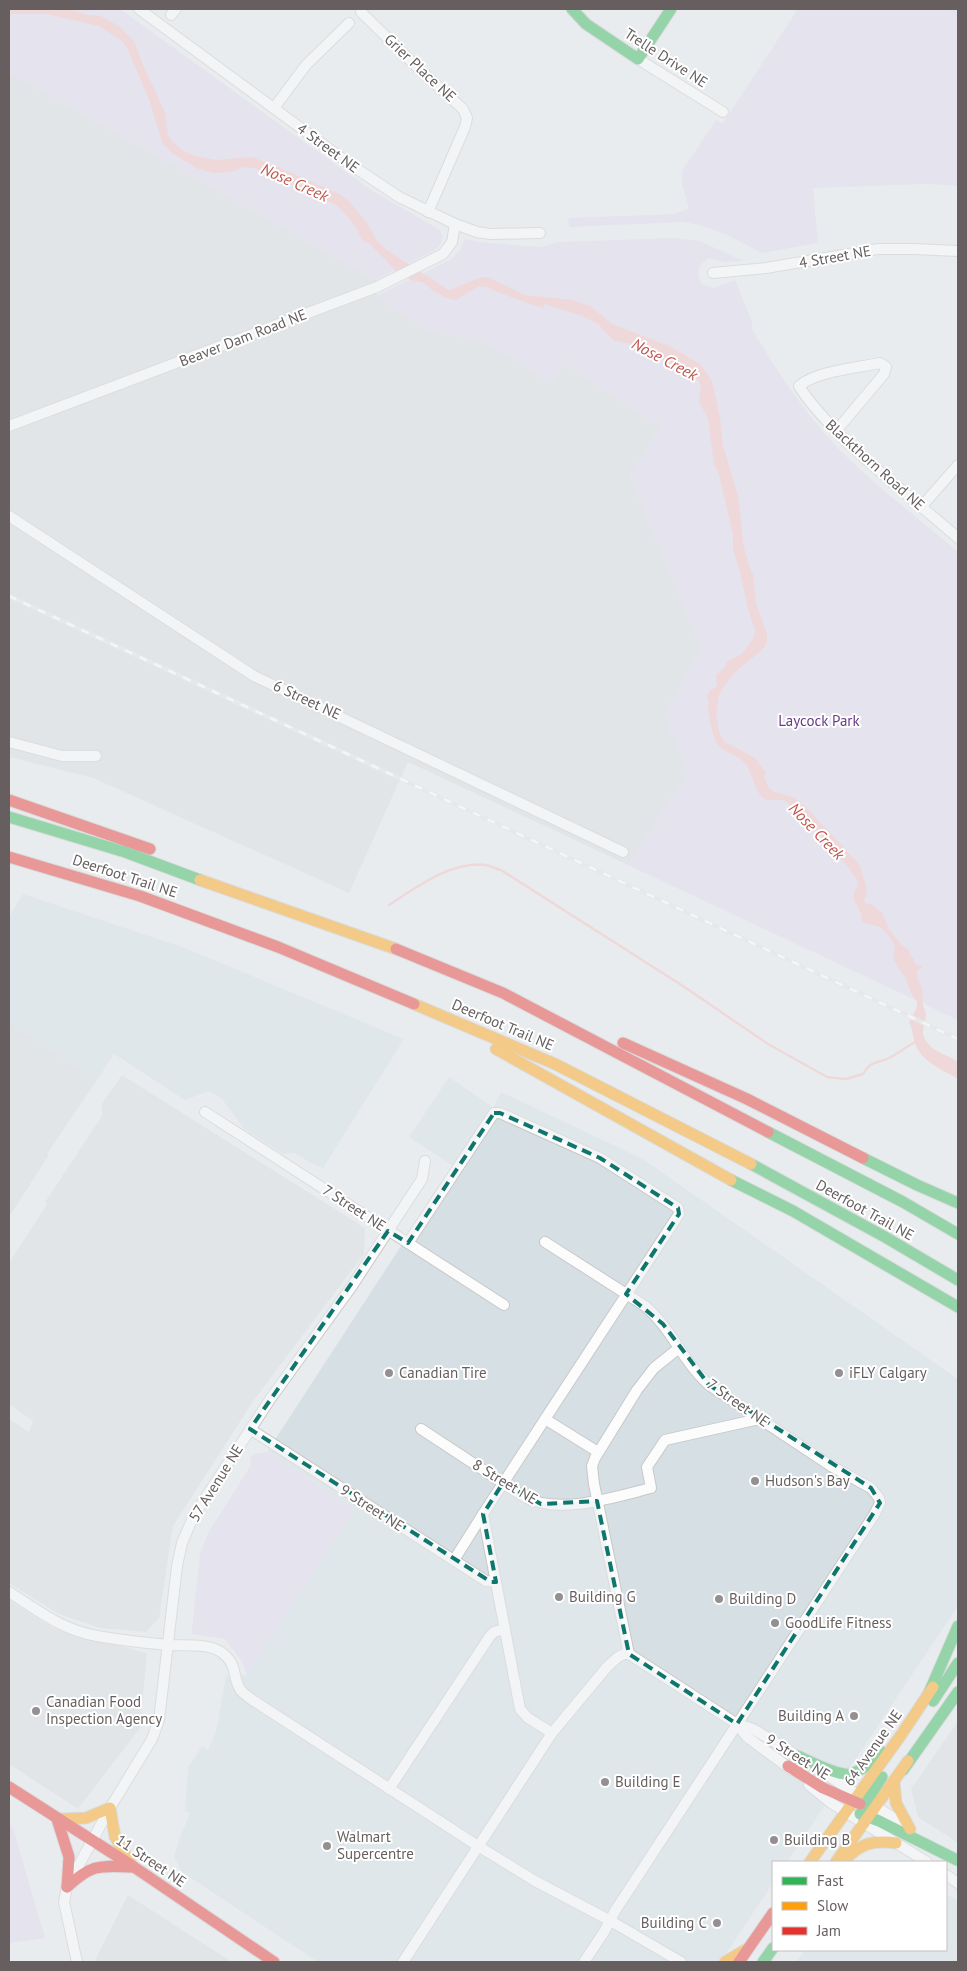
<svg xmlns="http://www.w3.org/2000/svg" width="967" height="1971" font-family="'PT Sans',sans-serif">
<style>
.commercial{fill:#d5dfe4}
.industrial{fill:#d9dcde}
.green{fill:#e0d7ea}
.water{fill:#f6bfc0}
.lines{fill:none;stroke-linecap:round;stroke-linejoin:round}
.stream{stroke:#f6bfc0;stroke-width:2.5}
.street-casing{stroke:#c9c8c8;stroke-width:12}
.fast-casing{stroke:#c8c7c8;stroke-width:13}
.slow-casing{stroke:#c8c7c8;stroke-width:13}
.jam-casing{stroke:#c8c7c8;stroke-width:13}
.street{stroke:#fcfcfc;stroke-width:10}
.fast{stroke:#30b455;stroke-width:11}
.slow{stroke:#ff9f0a;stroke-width:11}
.jam{stroke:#e5322d;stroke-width:11}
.rail-casing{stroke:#e2e3e3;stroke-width:4.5}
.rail{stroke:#fff;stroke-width:2.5;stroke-dasharray:8;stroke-linecap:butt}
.marked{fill:none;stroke:#0f766e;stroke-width:4;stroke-dasharray:10 6;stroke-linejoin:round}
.poi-dot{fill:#949091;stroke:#fff;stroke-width:2}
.labels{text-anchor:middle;stroke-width:4;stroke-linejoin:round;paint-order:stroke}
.street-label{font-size:15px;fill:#675f5f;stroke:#fff}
.park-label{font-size:15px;fill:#6a3b89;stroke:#fff}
.poi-label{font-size:15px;fill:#675f5f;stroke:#fff;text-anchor:start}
.water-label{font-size:16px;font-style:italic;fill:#bf564e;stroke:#fff}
</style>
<rect width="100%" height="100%" fill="#e9ecee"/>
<g class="commercial">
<path d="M23 894 185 948 404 1039 323 1168 309 1162 294 1153 283 1154 244 1129 222 1099 209 1091 185 1100 114 1054 97 1080 9 1022V917Z"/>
<path d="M449 1077 493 1107 501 1092 643 1159 958 1379V1606L787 1862H773V1883L728 1951 722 1962H318L182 1872 174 1857 179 1840 190 1813 185 1811 188 1768 202 1746 208 1750 216 1732 226 1676 247 1675 355 1509 267 1452 453 1166 409 1137Z"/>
<path d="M946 1894 958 1901V1962H796L805 1950H946Z"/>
</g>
<g class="industrial">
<path d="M9 72 376 280 377 296 426 330 485 341 551 383 564 363 661 427 630 476 701 648 664 716 689 771 628 865 408 762 349 893 93 778 9 757Z"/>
<path d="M9 1022 97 1080 47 1154 49 1155 9 1217Z"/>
<path d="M122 1075 365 1228 364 1254 254 1400 173 1526 159 1618 146 1632 100 1628 59 1614 9 1583V1419L29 1432 33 1421 9 1404V1263L47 1204 45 1202 102 1116V1103Z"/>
<path d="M9 1600 53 1628 147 1653 140 1728 78 1809 9 1764Z"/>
<path d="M958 1721V1843L918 1817 911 1789Z"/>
<path d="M128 1895 232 1962H94Z"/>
</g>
<g class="green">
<path d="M9 9H120L371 190 440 230C444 239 442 244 435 250L376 280 9 72Z"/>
<path d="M798 9H958V186L926 184 813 188 818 243 762 253 727 235 699 225 683 222 569 227 568 218 675 214 689 208 682 185V171L716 120 723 123Z"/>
<path d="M673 238 700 241 743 261 725 262 709 258C698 265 695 273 702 284L714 288 735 280 753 324 751 327C779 375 810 422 851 461 885 493 923 522 958 552V1020L628 865 689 771 664 716 701 648 630 476 661 427 564 364 551 383 485 341 426 330 376 296 450 260 461 249 464 240 466 239 479 242 540 247 558 242Z"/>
<path d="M267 1452 355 1509 247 1675 242 1662 225 1639 192 1634V1630L200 1553 208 1533 251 1465 250 1459 254 1454Z"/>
<path d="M9 1825 13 1828 45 1938 9 1943Z"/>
</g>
<path class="water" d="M9 9H68L88 15 101 16 120 27 135 43 142 63 165 112 168 135 171 140 182 150 194 156 217 160 252 157 278 167 341 195 349 201 367 223 378 242 387 250 447 289 450 290 479 278 488 277 525 295 572 300 590 306 612 324 669 346 700 364 712 381 720 418 723 445 738 496 744 548 751 571 753 574 756 603 767 634V643L761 651 735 672 724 687 719 695 716 714 719 731 722 738 725 742 755 758 766 772 764 778 769 788 774 792 793 797 804 805 860 865 867 890 864 902 874 906 882 913 889 929 901 945 909 950 910 955 913 958 916 965H922V968L917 970C916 982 920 980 922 988 923 993 922 998 923 1004 923 1007 926 1011 926 1015 925 1024 920 1032 926 1041 934 1053 947 1054 958 1062V1079C945 1071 924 1063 917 1048 913 1040 913 1031 909 1022L917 1007V1002L911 993 906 979 893 959 895 950 894 944 886 932 880 927 862 922 861 914 853 897C854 890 860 887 857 880 853 869 796 807 785 801 777 798 771 803 763 798 755 791 754 778 748 768 735 746 716 760 711 725 709 717 707 709 709 700L707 698C711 686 710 692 717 686L716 675 726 666V662L742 654 754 637 755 630 748 609 740 572 733 549V534L718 471 714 465 708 418 699 402 701 387 698 380 686 371 653 354 631 344 613 340 598 324 582 316 544 304 543 307 548 310C528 302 507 297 487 287L479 286 456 300 446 298 432 290 424 283 411 280 400 275 370 244 362 240C358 228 345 213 336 205L254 168 244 167 231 172 213 173 196 168 172 153 162 142 149 99 127 48 121 40 99 26 47 14H9Z"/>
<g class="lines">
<path class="stream" d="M389 905C417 887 451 861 486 865 491 866 496 869 501 870L683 986 768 1044 827 1077 846 1079 863 1074C872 1059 877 1064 889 1058 899 1053 907 1046 917 1041"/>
<g class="street-casing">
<g id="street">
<path d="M139 9 351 165 399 197 455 224 477 232 490 234 540 233"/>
<path d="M361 12 419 69 463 109 467 118 465 127 428 212"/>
<path d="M171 15 176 9"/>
<path d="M638 59 723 112"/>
<path d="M274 108 306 65 349 23"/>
<path d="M713 273 766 268 878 249H914L958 251"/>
<path d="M9 426 377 287 443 254 452 242 455 224"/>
<path d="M836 431 884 374 886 367 880 363C856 368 817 371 799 386 810 404 824 418 838 433 876 471 918 503 958 538"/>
<path d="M922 506 958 465"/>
<path d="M9 516 254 676 623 852"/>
<path d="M9 742 62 756H96"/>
<path d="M205 1112 504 1305"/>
<path d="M545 1242 645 1306C672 1329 683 1362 709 1385L831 1466 871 1488 879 1498 880 1503 874 1515 615 1911 604 1932 584 1962"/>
<path d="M408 1243 494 1113H500L600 1158 678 1208 679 1214 483 1514 520 1709 528 1718 552 1733"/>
<path d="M545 1419 598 1452"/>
<path d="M250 1429 486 1581 496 1582"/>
<path d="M421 1429 523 1496C557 1516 615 1497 651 1488L647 1467 665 1440 759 1419"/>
<path d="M454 1560 483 1514"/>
<path d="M9 1592C39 1611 60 1629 97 1636 120 1640 145 1643 169 1645 185 1646 208 1643 221 1652 238 1664 232 1676 240 1689 242 1693 248 1696 251 1699L478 1846 535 1881 609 1920 681 1962"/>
<path d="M629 1654 737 1724 747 1737 792 1770"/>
<path d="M629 1654 594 1484 592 1466 595 1458 637 1390 654 1368 679 1348"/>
<path d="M737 1724 753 1729 804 1760"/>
<path d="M818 1769 909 1828"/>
<path d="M809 1785 831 1803 927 1862"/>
<path d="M389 1789 490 1636 494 1632 505 1629"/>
<path d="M946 1875 958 1883"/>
<path d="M77 1962 64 1902 67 1887 110 1808 152 1739 159 1720 177 1566 182 1543 194 1515 271 1398 352 1286 422 1179 425 1161"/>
<path d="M403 1962 552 1733 607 1667 618 1657 624 1654H629"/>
</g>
</g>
<g class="fast-casing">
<g id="fast">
<path d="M572 9 586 24 638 59 671 9"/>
<path d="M9 817 125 852 200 880"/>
<path d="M768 1132 903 1202 958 1234"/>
<path d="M863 1158 917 1185 958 1203"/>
<path d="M751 1164 885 1237 958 1280"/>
<path d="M731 1180 793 1211 958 1307"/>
<path d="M928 1695 958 1626"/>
<path d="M933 1701 958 1663"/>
<path d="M798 1756C809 1761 838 1776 850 1774 862 1771 873 1761 882 1752"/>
<path d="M903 1770 958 1692"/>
<path d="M860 1814 879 1821 957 1860"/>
<path d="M864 1823 865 1804 882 1777"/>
<path d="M763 1962 773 1948"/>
</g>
</g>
<g class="slow-casing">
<g id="slow">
<path d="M200 880 396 949"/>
<path d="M414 1004 555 1064 751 1164"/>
<path d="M496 1049 731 1180"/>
<path d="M894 1781 896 1803 910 1829"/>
<path d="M60 1819 86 1818 110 1808 115 1837 130 1862"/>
<path d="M845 1860C860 1843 874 1840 896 1843"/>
<path d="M810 1862 901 1735 933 1687"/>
<path d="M836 1862 908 1761"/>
<path d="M725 1962 745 1950"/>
</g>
</g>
<g class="jam-casing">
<g id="jam">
<path d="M9 800 150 849"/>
<path d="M9 857 140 896 278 947 414 1004"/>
<path d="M396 949 503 993 768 1132"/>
<path d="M623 1043 747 1099 863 1158"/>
<path d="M788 1766 823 1788 860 1804"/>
<path d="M9 1787 134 1867 274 1962"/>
<path d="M57 1819 69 1857 67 1887"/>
<path d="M67 1887C93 1863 100 1866 133 1867"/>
<path d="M739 1962 773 1913"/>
</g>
</g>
<use href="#street" class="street"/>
<use href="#fast" class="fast"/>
<use href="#slow" class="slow"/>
<use href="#jam" class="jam"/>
<g class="rail-casing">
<path id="rail" d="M9 596 958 1039"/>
</g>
<use href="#rail" class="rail"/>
</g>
<path d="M0 0H967V1971H0ZM494 1113H500L600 1158 678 1208 679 1214 626 1294 663 1324 709 1385 871 1488 880 1503 737 1724 629 1654 597 1501 541 1504 503 1483 483 1514 496 1582H491L250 1429 388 1231 408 1243Z" fill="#e9ecee" fill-opacity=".55" fill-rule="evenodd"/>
<path class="marked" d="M494 1113H500L600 1158 678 1208 679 1214 626 1294 663 1324 709 1385 871 1488 880 1503 737 1724 629 1654 597 1501 541 1504 503 1483 483 1514 496 1582H491L250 1429 388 1231 408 1243Z"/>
<g class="poi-dot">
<circle cx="389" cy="1373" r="5"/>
<circle cx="839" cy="1373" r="5"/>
<circle cx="755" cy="1481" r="5"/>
<circle cx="559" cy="1597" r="5"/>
<circle cx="719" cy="1599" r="5"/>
<circle cx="775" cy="1623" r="5"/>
<circle cx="36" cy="1711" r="5"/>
<circle cx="854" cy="1716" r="5"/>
<circle cx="605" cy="1782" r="5"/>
<circle cx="774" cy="1840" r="5"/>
<circle cx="327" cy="1846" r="5"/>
<circle cx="717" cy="1923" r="5"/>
</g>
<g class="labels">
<g class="street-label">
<text transform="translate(666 58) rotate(33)" y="5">Trelle Drive NE</text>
<text transform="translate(420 68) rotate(43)" y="5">Grier Place NE</text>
<text transform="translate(328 148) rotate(36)" y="5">4 Street NE</text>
<text transform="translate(835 257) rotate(-10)" y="5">4 Street NE</text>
<text transform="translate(243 338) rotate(-21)" y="5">Beaver Dam Road NE</text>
<text transform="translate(875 465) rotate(42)" y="5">Blackthorn Road NE</text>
<text transform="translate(307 700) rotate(25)" y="5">6 Street NE</text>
<text transform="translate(125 876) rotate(18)" y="5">Deerfoot Trail NE</text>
<text transform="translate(503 1025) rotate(23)" y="5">Deerfoot Trail NE</text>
<text transform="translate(354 1208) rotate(33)" y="5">7 Street NE</text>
<text transform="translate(865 1210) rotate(29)" y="5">Deerfoot Trail NE</text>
<text transform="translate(738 1403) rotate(35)" y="5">7 Street NE</text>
<text transform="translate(505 1482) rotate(31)" y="5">8 Street NE</text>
<text transform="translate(216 1483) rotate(-58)" y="5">57 Avenue NE</text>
<text transform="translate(372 1508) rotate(33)" y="5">9 Street NE</text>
<text transform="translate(873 1748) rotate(-55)" y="5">64 Avenue NE</text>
<text transform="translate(798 1757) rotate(32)" y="5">9 Street NE</text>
<text transform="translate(151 1861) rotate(34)" y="5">11 Street NE</text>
</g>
<g class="park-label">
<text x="819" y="726">Laycock Park</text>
</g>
<g class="poi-label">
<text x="399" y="1378">Canadian Tire</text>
<text x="849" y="1378">iFLY Calgary</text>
<text x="765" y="1486">Hudson's Bay</text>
<text x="569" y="1602">Building G</text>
<text x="729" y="1604">Building D</text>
<text x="785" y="1628">GoodLife Fitness</text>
<text x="46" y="1707">Canadian Food<tspan x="46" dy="17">Inspection Agency</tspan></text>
<text x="844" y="1721" text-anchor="end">Building A</text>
<text x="615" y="1787">Building E</text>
<text x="337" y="1842">Walmart<tspan x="337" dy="17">Supercentre</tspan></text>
<text x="784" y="1845">Building B</text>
<text x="707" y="1928" text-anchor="end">Building C</text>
</g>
<g class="water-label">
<text transform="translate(295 182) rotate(24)" y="6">Nose Creek</text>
<text transform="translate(665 359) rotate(28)" y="6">Nose Creek</text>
<text transform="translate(817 831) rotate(46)" y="6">Nose Creek</text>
</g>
</g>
<rect width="967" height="1971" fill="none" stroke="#675f5f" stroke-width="20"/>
<rect x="772" y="1861" width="175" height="90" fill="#ffffff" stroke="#c2bfbf"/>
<rect x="782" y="1877" width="25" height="8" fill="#30b455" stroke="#c2bfbf"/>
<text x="817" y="1886" font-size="15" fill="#675f5f">Fast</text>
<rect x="782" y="1902" width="25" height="8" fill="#ff9f0a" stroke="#c2bfbf"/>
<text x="817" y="1911" font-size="15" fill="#675f5f">Slow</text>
<rect x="782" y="1927" width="25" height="8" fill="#e5322d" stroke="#c2bfbf"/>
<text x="817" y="1936" font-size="15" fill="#675f5f">Jam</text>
</svg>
